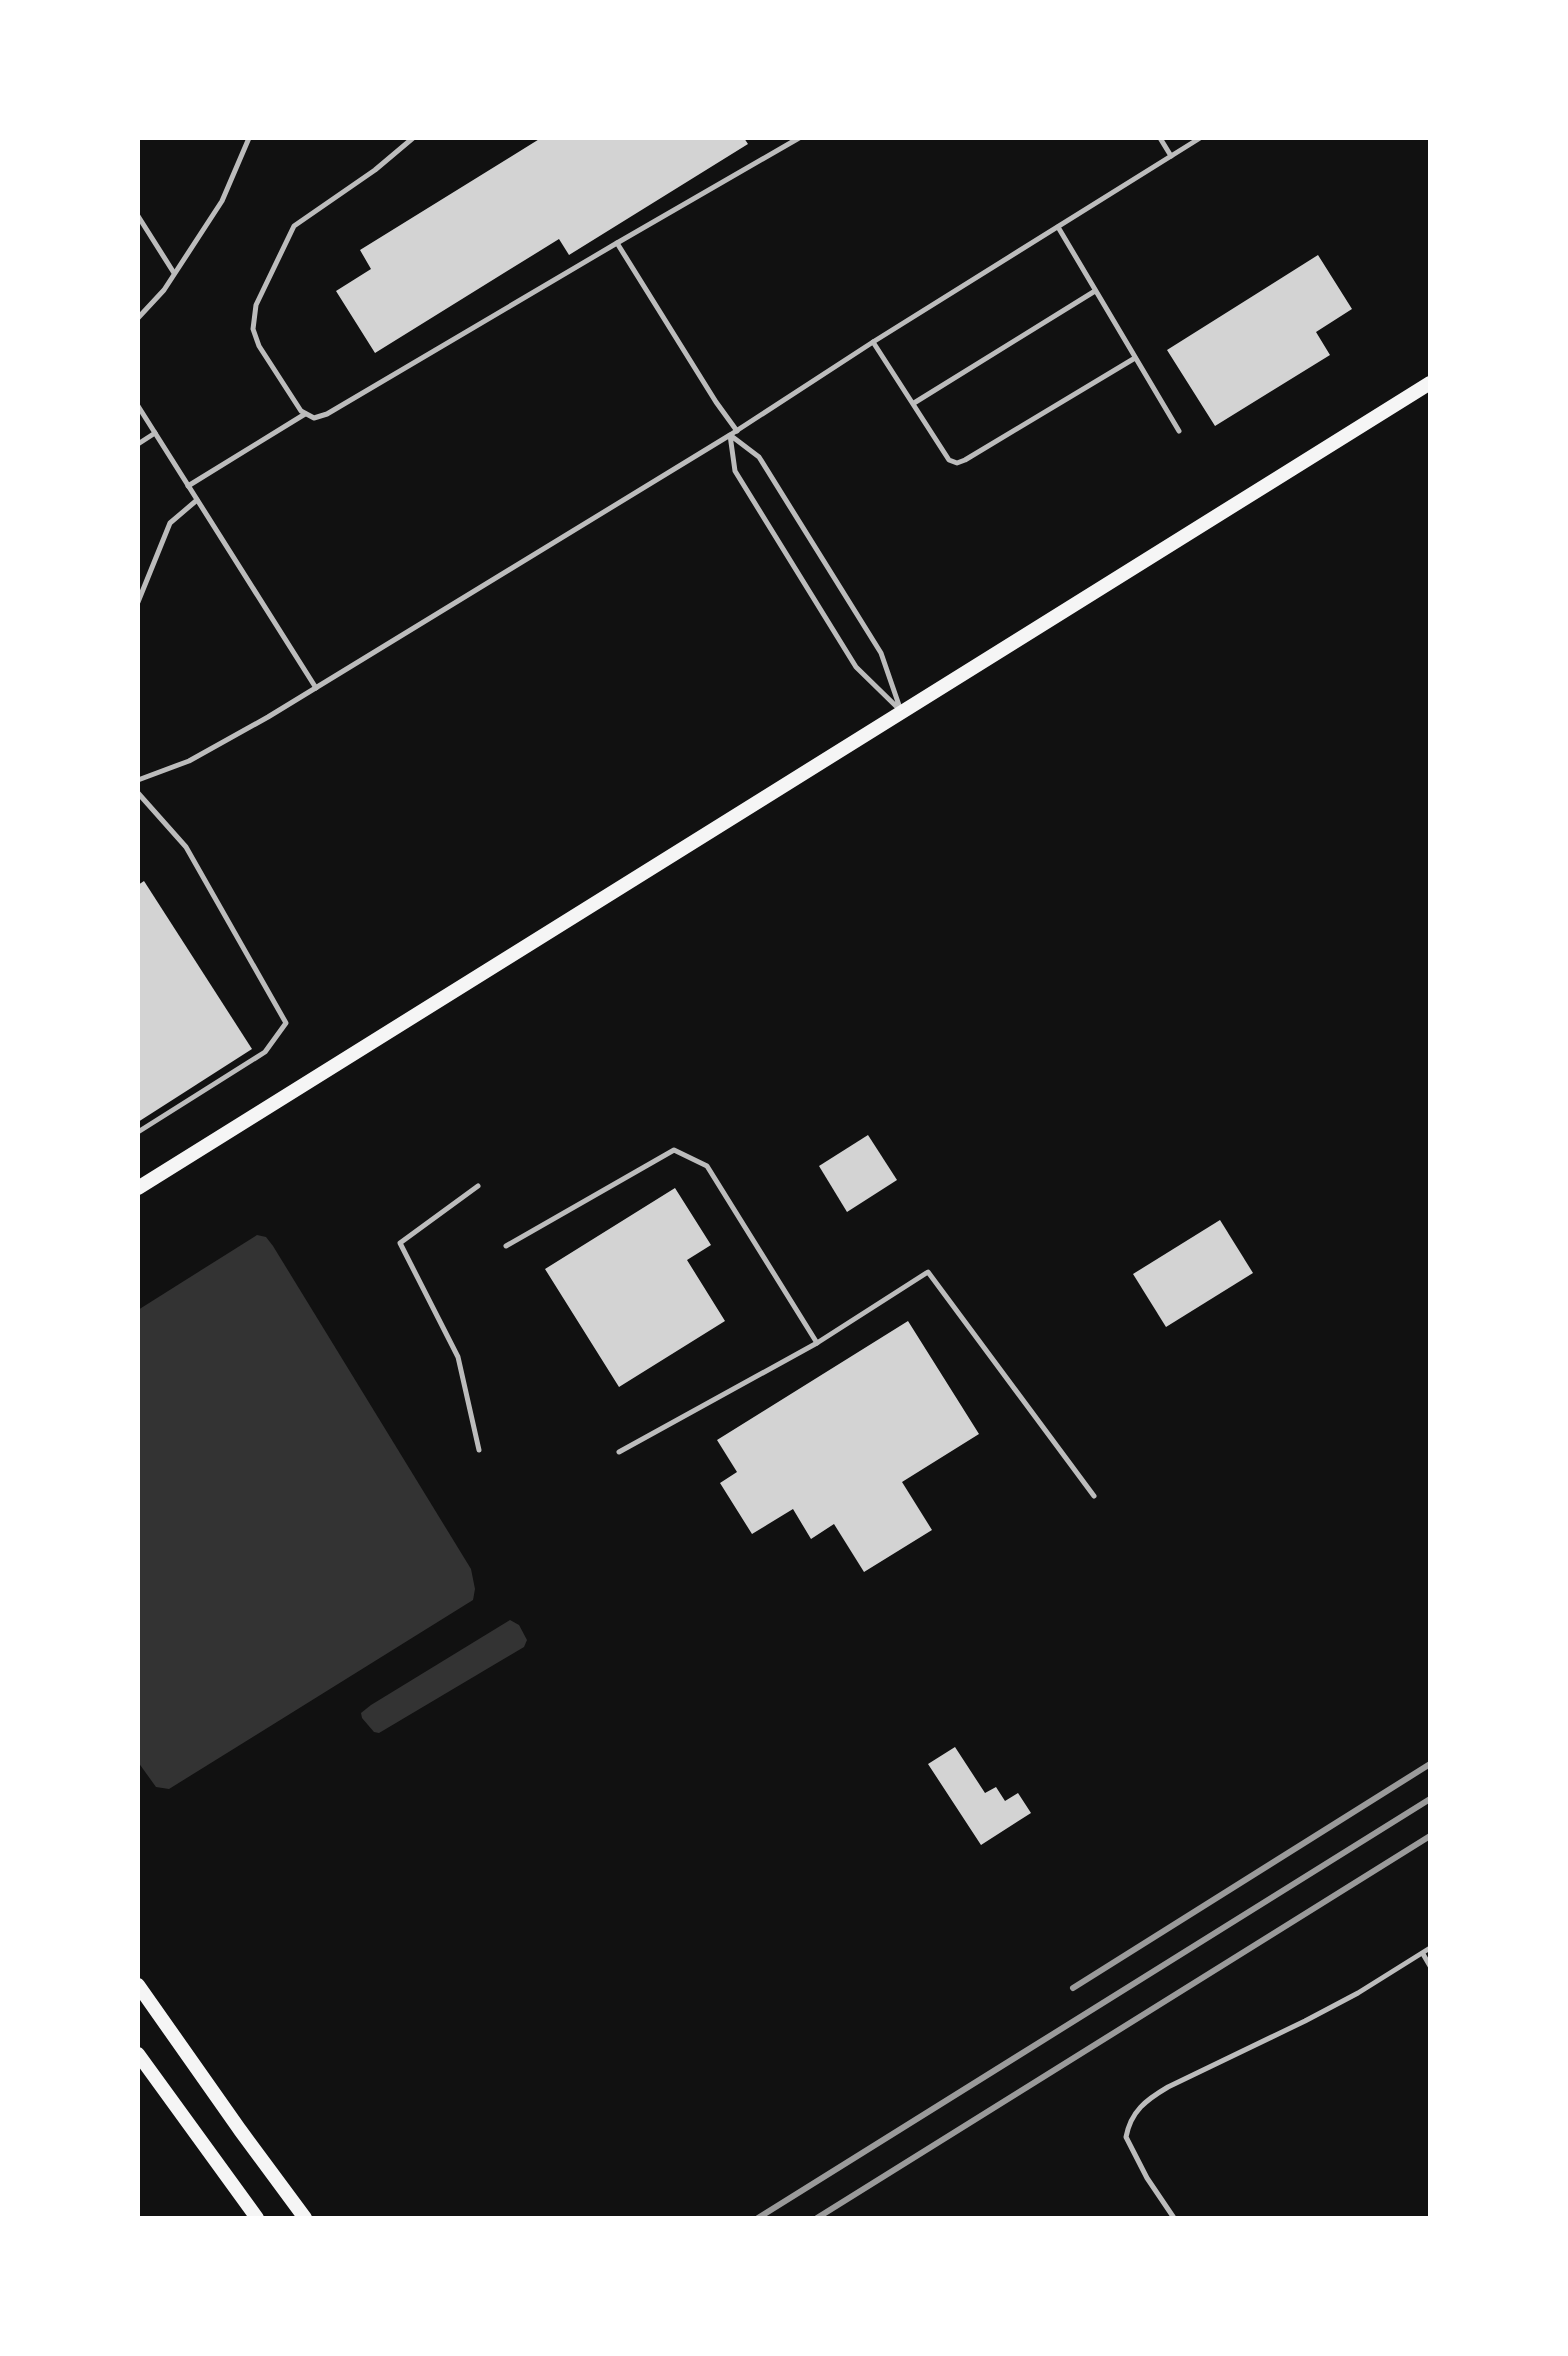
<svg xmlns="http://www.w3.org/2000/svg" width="1568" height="2356" font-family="'Alegreya Sans',sans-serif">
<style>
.water{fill:#333}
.building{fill:#d3d3d3}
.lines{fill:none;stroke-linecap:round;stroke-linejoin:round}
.service{stroke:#bcbcbc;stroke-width:5}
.primary{stroke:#f5f5f5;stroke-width:14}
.rail{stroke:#9a9a9a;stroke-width:6}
</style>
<rect width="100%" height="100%" fill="#111"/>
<g class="water">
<path d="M257 1235 266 1237 273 1246 471 1569 475 1589 473 1600 169 1789 156 1787 138 1762V1310Z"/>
<path d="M510 1620 519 1625 527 1640 524 1647 379 1733 374 1732 362 1718 361 1713 371 1705Z"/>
</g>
<g class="building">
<path d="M541 138H744L748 144 569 255 559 239 375 353 336 291 371 269 360 250Z"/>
<path d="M1318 255 1352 309 1316 332 1330 355 1215 426 1167 350Z"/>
<path d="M144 881 252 1049 138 1122V885Z"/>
<path d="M868 1135 897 1180 847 1212 819 1166Z"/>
<path d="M675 1188 711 1245 687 1260 725 1321 619 1387 545 1269Z"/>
<path d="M1220 1220 1253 1273 1166 1327 1133 1274Z"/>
<path d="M908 1321 979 1434 902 1482 932 1530 864 1572 834 1524 811 1539 793 1509 752 1534 720 1483 737 1472 717 1440Z"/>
<path d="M955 1747 985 1793 996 1787 1005 1801 1018 1793 1031 1813 981 1845 928 1764Z"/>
</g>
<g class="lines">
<g class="service">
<path d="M413 138 375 170 294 226 256 305 253 329 259 346 301 411 314 418 327 414 617 243 716 402 737 431"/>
<path d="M1160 138 1171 156"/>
<path d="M138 216 174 273"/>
<path d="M1058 227 1179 431"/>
<path d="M617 243 799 138"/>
<path d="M138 318 164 290 222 201 249 138"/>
<path d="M873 342 949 460 957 463 965 460 1135 358"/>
<path d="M914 403 1095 291"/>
<path d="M138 406 316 688"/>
<path d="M730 435 759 457 881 653 901 711 856 667 735 471Z"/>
<path d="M138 444 155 433"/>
<path d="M188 486 305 414"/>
<path d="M138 602 170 523 197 500"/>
<path d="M138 780 189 761 268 717 730 435 873 342 1200 138"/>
<path d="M138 793 186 847 286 1023 265 1052 138 1132"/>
<path d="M478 1186 400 1243 458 1357 479 1450"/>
<path d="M506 1246 674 1150 707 1166 817 1343 928 1272 1094 1496"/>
<path d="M619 1452 817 1343"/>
<path d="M1423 1954 1430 1966"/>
<path d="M1174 2218 1147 2178 1126 2137C1131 2111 1146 2100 1168 2087L1305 2021 1358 1993 1430 1948"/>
</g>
<g class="primary">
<path d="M138 1188 1430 383"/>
<path d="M138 1985 240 2130 305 2218"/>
<path d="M138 2054 257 2218"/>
</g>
<g class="rail">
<path d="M1073 1988 1430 1764"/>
<path d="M758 2218 1430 1799"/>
<path d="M817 2218 1430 1836"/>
</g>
</g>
<rect width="1568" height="2356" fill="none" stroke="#ffffff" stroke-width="280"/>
</svg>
